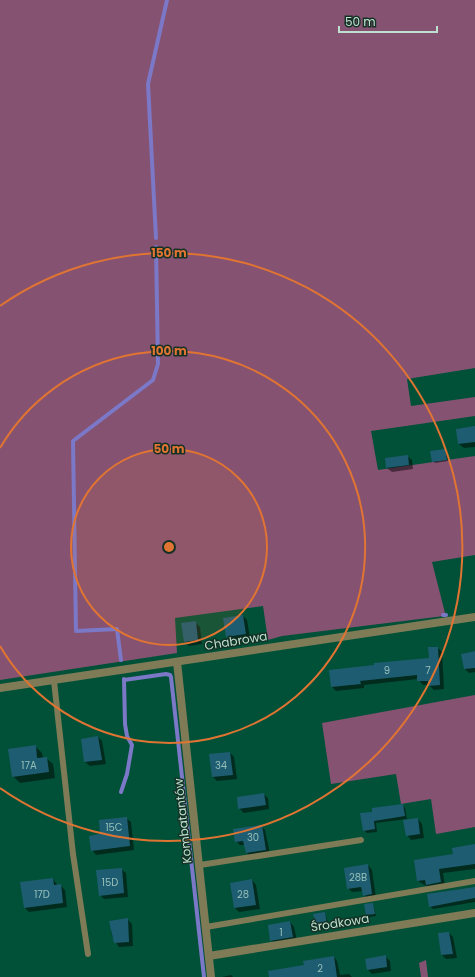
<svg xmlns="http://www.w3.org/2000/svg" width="475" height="977" font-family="Poppins,sans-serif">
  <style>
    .green { fill: #865271 }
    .shadow { fill: #0007 }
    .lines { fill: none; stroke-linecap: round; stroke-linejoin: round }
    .stream { stroke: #7b78c7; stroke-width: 4 }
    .building { fill: #1e5d71 }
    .lane { stroke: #7e7b56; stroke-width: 6 }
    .street { stroke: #7e7b56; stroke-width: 8 }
    .ring { fill: none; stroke: #e07433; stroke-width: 2 }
    .labels { text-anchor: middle; stroke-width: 3; stroke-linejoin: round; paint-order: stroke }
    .number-label { font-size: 10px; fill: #97bfb8 }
    .street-label { font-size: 12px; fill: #bfe0d0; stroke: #153125 }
    .centre { fill: #e07433; stroke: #153125; stroke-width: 2 }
    .ring-label { font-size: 12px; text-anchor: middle; font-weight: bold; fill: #e07433; stroke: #153125; stroke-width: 3; stroke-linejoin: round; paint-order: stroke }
  </style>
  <rect width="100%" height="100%" fill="#005138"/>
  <path class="green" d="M0,0H475V368L407,379L411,406L475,397V416L371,431L378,470L475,456V555L432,562L445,613L444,616L282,636L268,640L263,606L175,618L177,653L0,680Z
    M475,695V827L436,834L431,799L401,804L396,774L331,784L322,723Z
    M426,960L428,977H421L419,963Z"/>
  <path class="shadow" d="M475,427V447L464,448L459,444L457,429Z
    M445,450L448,461L435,463L433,461Z
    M407,456L412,460L413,469L392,472L387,468L386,459Z
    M243,616L247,620L250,638L231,640L227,636L224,618Z
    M195,622L200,627L202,644L189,646L184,641Z
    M438,648L442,652L444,689L434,690L429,685H423L418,679L364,685V688L336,691L332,687L430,659Z
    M475,651V672L469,673L465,669L462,654Z
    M98,737L102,741L106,764L90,766L85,762Z
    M35,746L42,753L43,758H46L53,764L55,778L20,783L13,776Z
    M230,753L234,757L237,779L217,781L213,777Z
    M263,794L268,798L269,809L244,813L239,808Z
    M402,805L405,808L407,819L376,823L377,832L367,833L364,830L373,813Z
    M126,818L131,822L134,850L96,855L92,850L101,835Z
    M418,819L422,824L424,838L411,840L407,835Z
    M261,826L265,830L270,854L251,857L247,853L245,845H240L236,841Z
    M475,845V869L443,873L445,886L431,889L418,881L454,855Z
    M368,865L372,870L376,898L368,900L364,895L363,891L352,892L348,888Z
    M121,869L126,873L128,897L104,899L100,895Z
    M53,879L58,886L60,885L65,890L67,907L29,912L25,908Z
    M252,880L256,885L260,909L239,912L235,908L231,883Z
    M475,888V902L433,909L430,906Z
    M373,904L376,916L369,917L367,915Z
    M325,913L329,926L318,928L316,926Z
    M127,919L132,924L133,946L119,947L112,936L110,921Z
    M290,922L294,927L297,941L276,944L271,940Z
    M449,933L453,937L457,958L446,959L442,955L439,934Z
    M385,956L390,961L391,971L372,974L368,970Z
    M334,957L337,961L340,975L349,974L352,977H278Z
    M231,975L233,977H222Z"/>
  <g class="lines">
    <path class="stream" d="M156,238L148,84L167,0
      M443,615H446
      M121,660L117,629L76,631L73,441L153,380L158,364L156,247
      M124,680L166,674L170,675L171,677L204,977
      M121,792L127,774L132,745L127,736L125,724L124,679"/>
  </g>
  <path class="building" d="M475,426V442L458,444L456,429Z
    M445,449L447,460L432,462L430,451Z
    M408,455L409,465L386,468L385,458Z
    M243,615L246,634L226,637L223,618Z
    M196,621L198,640L184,642L181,623Z
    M428,647H438L440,685L428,686V681H417V675L360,681L361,684L331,687L329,670L374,665V663L429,658Z
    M475,651V668L464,669L461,654Z
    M98,736L102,760L84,762L81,739Z
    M36,745L37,758L47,757L49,772L12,777L8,749Z
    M230,752L233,775L212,777L209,754Z
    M264,793L266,805L238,809L237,797Z
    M403,804L405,816L374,821L375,829L363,831L360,813L372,812V808Z
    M127,817L130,846L91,851L89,836L100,834L99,820Z
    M418,818L420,834L406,836L403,820Z
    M262,825L266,850L246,853L243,841L235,842L233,829Z
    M475,844V864L439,869L441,882L426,885L425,880L417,881L414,860L453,854L452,848Z
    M368,864L372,894L363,896L361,887L347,889L344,868Z
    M122,868L124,893L99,896L96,870Z
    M53,878L54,885L61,884L63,903L24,908L20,882Z
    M252,879L256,905L234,908L230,883Z
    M475,887V898L429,907L427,894Z
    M373,903L375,914L366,915L364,904Z
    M325,912L327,924L316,926L313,914Z
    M128,918L129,942L114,943L109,921Z
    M290,921L293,937L270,941L268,925Z
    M449,932L453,954L441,955L438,933Z
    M386,955L387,967L367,970L365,959Z
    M334,956L337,977H269L268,971L304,965L303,961Z"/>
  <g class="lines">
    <path class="lane" d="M54,681L73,854L88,954
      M200,865L361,840
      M206,927L475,881"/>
    <path class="street" d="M177,662L211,977
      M0,688L475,617
      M209,956L475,913"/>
  </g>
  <circle cx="169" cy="547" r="98" fill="#e07433" fill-opacity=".12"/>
  <g class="ring">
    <circle cx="169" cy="547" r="98"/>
    <path d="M0 448A196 196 0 1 1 0 646"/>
    <path d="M0 306A294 294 0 1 1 0 788"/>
  </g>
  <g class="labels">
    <g class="number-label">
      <text x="387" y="674">9</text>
      <text x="428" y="674">7</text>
      <text x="29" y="769">17A</text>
      <text x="221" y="769">34</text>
      <text x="114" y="831">15C</text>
      <text x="253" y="841">30</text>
      <text x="358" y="881">28B</text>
      <text x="110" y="886">15D</text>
      <text x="42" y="898">17D</text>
      <text x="243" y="898">28</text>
      <text x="281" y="936">1</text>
      <text x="320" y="972">2</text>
    </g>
    <g class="street-label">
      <text transform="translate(236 641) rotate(-9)" y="4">Chabrowa</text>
      <text transform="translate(183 821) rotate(-96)" y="4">Kombatantów</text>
      <text transform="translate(340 923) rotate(-9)" y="4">Środkowa</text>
    </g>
  </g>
  <circle cx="169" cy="547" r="6" class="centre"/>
  <g class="ring-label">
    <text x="169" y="257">150 m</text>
    <text x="169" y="355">100 m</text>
    <text x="169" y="453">50 m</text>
  </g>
  <path d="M339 26v6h98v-6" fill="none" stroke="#bfe0d0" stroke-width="2"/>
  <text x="345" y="26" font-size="12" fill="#bfe0d0" stroke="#153125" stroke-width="3" paint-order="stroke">50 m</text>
</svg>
